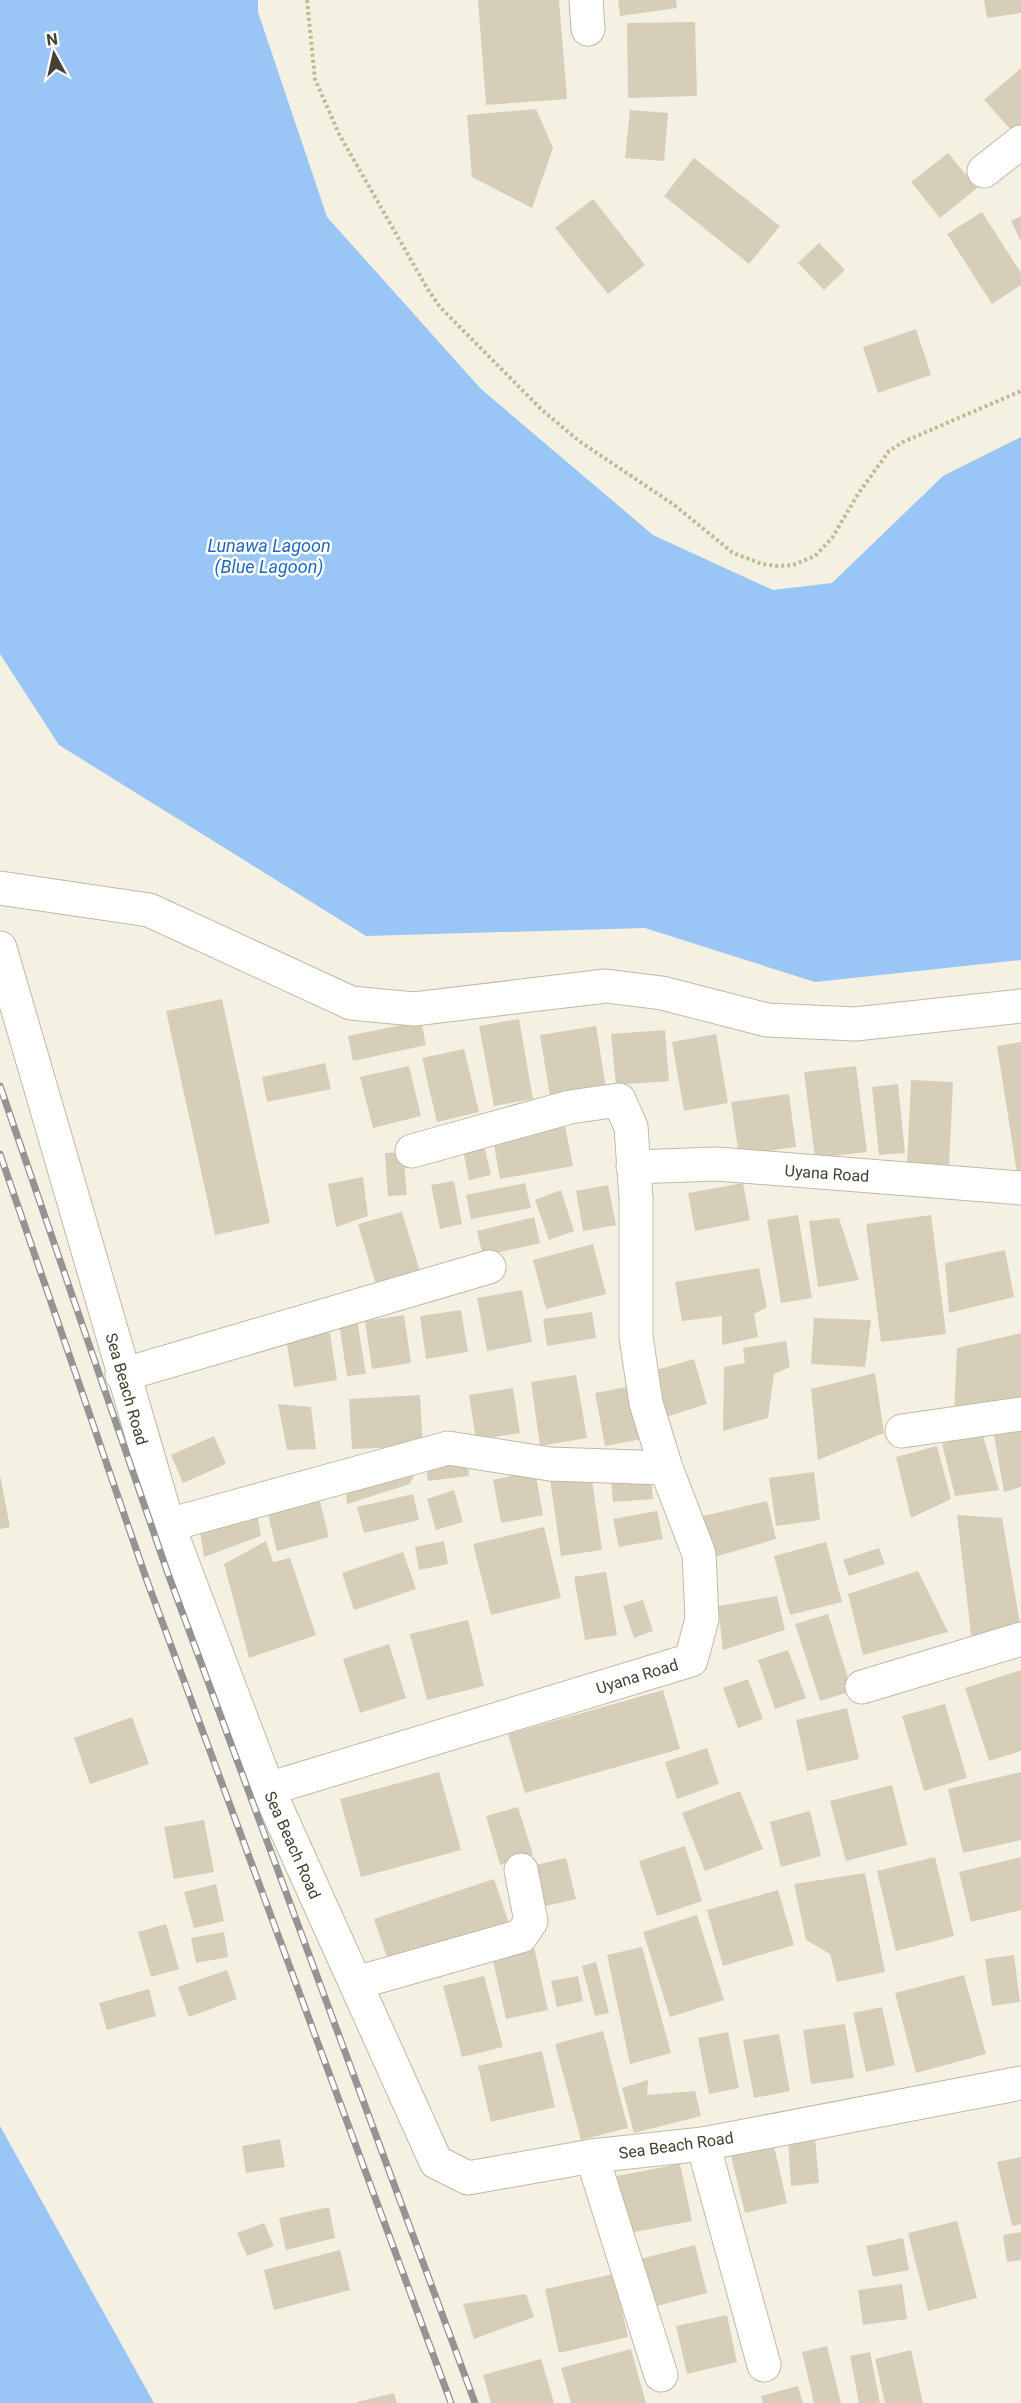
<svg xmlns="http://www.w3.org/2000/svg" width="1021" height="2403" font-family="Roboto,sans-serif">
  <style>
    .water { fill: #99c5f7 }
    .building { fill: #d6ceb8 }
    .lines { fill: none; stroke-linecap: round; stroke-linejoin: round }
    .minor-casing { stroke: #c0baa5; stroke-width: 35 }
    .tertiary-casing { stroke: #c0baa5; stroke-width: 35 }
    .path { stroke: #c3b995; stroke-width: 4; stroke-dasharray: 3 3; stroke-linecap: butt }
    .minor { stroke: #fff; stroke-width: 33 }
    .tertiary { stroke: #fff; stroke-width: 33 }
    .rail-casing { stroke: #949494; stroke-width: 7 }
    .rail { stroke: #fff; stroke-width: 4.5; stroke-dasharray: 14; stroke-linecap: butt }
    .labels { text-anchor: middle; stroke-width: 5; stroke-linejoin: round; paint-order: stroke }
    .street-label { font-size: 16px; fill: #464133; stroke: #fff }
    .water-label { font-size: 18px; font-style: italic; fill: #2268bc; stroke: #fff }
  </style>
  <rect width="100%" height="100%" fill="#f4f1e3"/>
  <path class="water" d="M0,0H258V12L327,217L481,389L653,535L773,590L832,583L943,476L1021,437V960L815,982L645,928L366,936L59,745L0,654Z
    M0,2126L154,2403H0Z"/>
  <path class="building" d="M478,0H559L567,99L486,105Z
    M618,0H676L677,8L620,16Z
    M984,0H1021V13L987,18Z
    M695,22L697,96L628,98L627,23Z
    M1021,68V127L1014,133L984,100Z
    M536,109L553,148L532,208L472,177L467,115Z
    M630,110L668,113L664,161L625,158Z
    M948,153L977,188L940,218L911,182Z
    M694,158L780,226L749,264L664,196Z
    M593,199L645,265L608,294L555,228Z
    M982,212L1021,273V285L992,304L947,234Z
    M1021,216V242L1011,221Z
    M819,243L845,270L824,290L798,263Z
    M916,329L931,375L878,393L863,347Z
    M222,999L270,1223L215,1235L166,1011Z
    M519,1019L533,1099L494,1106L479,1026Z
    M421,1021L426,1045L353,1061L348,1036Z
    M596,1026L606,1088L550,1097L540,1035Z
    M665,1030L669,1081L616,1085L611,1034Z
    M716,1034L728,1103L684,1111L672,1042Z
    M1021,1042V1173H1017L997,1046Z
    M464,1049L479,1112L437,1122L422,1058Z
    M325,1063L331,1089L267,1102L262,1077Z
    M409,1066L421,1116L373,1128L360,1077Z
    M856,1066L867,1152L815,1158L804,1072Z
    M911,1080L953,1082L949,1167L907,1165Z
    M898,1084L905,1153L879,1155L872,1087Z
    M789,1094L796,1147L739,1155L731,1102Z
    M565,1126L573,1166L500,1179L493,1139Z
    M484,1146L491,1175L469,1180L463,1150Z
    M403,1152L407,1195L388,1196L385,1153Z
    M363,1177L368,1216L336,1227L328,1184Z
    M454,1181L462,1224L440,1229L431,1185Z
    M525,1183L531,1208L471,1219L466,1195Z
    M743,1183L750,1220L695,1231L688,1193Z
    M608,1185L616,1225L583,1231L576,1191Z
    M561,1190L574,1231L549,1240L535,1200Z
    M402,1212L421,1275L377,1288L358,1224Z
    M798,1215L812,1298L781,1303L767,1220Z
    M931,1215L946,1334L881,1342L866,1224Z
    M534,1217L540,1243L483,1256L477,1231Z
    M839,1218L859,1280L818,1287L809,1221Z
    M593,1244L606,1294L546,1309L533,1260Z
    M1005,1250L1014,1297L949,1313L945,1263Z
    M759,1268L767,1307L754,1314L758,1337L722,1345V1316L682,1321L675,1282Z
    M522,1290L532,1342L487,1351L477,1298Z
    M461,1310L468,1352L426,1359L420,1316Z
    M592,1312L596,1338L547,1346L543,1319Z
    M404,1315L411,1363L372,1369L365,1321Z
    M814,1318L871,1320L865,1367L811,1364Z
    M357,1320L366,1374L347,1376L339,1323Z
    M330,1333L337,1380L294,1387L286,1339Z
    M1021,1333V1402L954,1415L957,1348Z
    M786,1341L790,1367L774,1374L768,1418L723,1431L724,1367L745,1363L743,1348Z
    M694,1359L707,1404L659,1419L646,1373Z
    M875,1373L884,1433L818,1460L811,1389Z
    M576,1375L587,1438L540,1446L531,1382Z
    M632,1386L642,1439L605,1446L595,1393Z
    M513,1388L520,1433L476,1440L469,1395Z
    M420,1395L423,1446L352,1449L349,1399Z
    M278,1404L311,1407L316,1449L287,1450Z
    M1021,1428V1487L1004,1492L994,1435Z
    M981,1429L999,1490L955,1496L942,1444Z
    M214,1436L226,1464L183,1483L171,1455Z
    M937,1446L951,1499L911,1518L896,1457Z
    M467,1455L469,1476L428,1481L425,1461Z
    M418,1467L410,1484L347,1504L344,1478Z
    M535,1471L543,1515L501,1523L493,1480Z
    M814,1472L820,1520L776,1526L769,1478Z
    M591,1474L602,1550L561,1556L550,1479Z
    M651,1474L653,1499L613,1502L611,1479Z
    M0,1475L10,1527L0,1529Z
    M317,1490L329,1537L277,1551L265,1503Z
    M454,1490L463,1522L436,1530L427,1499Z
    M413,1494L419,1520L364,1533L357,1507Z
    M767,1501L776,1539L708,1559L695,1518Z
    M657,1511L663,1539L619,1547L613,1519Z
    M257,1513L261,1536L204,1557L199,1525Z
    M957,1515L1002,1518L1021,1629L972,1642Z
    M544,1527L561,1598L491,1615L473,1544Z
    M266,1541L273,1562L290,1558L316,1635L249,1658L224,1564Z
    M444,1541L448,1564L419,1570L415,1547Z
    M826,1542L842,1602L790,1615L774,1556Z
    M879,1548L885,1564L849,1576L843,1560Z
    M403,1552L416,1589L354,1610L342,1573Z
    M918,1571L948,1632L863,1655L848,1594Z
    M606,1572L617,1635L585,1640L574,1577Z
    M777,1596L785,1630L723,1650L718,1606Z
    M643,1600L653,1631L634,1638L623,1606Z
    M828,1614L852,1691L820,1701L795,1624Z
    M468,1620L484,1686L427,1700L410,1634Z
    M389,1644L406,1698L360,1713L343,1659Z
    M788,1650L806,1698L775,1709L758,1660Z
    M1021,1670V1751L989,1761L965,1688Z
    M748,1679L763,1719L738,1728L723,1688Z
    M663,1690L680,1749L525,1793L508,1734Z
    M945,1704L967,1778L924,1791L902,1716Z
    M847,1708L859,1759L807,1771L796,1720Z
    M132,1717L149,1764L90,1784L74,1738Z
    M707,1748L719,1784L677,1799L665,1762Z
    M439,1772L461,1850L361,1877L340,1799Z
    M1021,1772V1840L963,1853L948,1789Z
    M892,1785L907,1845L846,1861L830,1801Z
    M740,1791L763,1849L705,1871L682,1813Z
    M518,1807L533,1855L500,1865L486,1816Z
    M810,1811L821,1856L781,1867L770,1822Z
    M204,1820L214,1872L174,1879L164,1827Z
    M685,1846L702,1901L657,1916L639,1861Z
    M935,1857L954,1936L896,1951L877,1871Z
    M1021,1857V1910L971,1922L959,1872Z
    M566,1858L576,1899L537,1908L527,1867Z
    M865,1873L885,1972L837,1982L830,1954L806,1940L794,1884Z
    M494,1879L509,1923L389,1963L374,1919Z
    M216,1884L224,1921L194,1928L184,1892Z
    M778,1890L794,1945L723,1966L707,1910Z
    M697,1915L724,2000L670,2017L643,1932Z
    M166,1924L179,1969L151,1977L138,1932Z
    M224,1932L228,1957L196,1963L191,1938Z
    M534,1947L548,2010L506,2019L492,1956Z
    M642,1947L671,2053L630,2064L607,1955Z
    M1014,1955L1020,2002L992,2006L985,1959Z
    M596,1962L609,2013L595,2016L582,1966Z
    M227,1970L237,1999L189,2017L178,1987Z
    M964,1975L986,2054L916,2073L895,1993Z
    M484,1976L503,2047L462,2057L443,1986Z
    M578,1976L583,2001L557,2007L551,1981Z
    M149,1989L156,2016L107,2030L99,2003Z
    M882,2007L895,2065L866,2072L853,2013Z
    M845,2024L854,2078L811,2084L803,2030Z
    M603,2031L628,2128L581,2140L555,2044Z
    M728,2032L739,2088L709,2094L698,2038Z
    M779,2034L790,2091L754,2098L743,2040Z
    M542,2051L555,2107L491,2122L478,2066Z
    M648,2080L647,2095L695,2091L701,2116L634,2133L622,2088Z
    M815,2138L819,2183L791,2186L788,2140Z
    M280,2139L285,2167L246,2173L242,2146Z
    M773,2142L787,2203L745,2213L730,2152Z
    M1021,2157V2224L1012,2226L997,2162Z
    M680,2164L692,2221L624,2234L612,2177Z
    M329,2207L335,2238L286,2250L279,2218Z
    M957,2221L977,2298L928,2311L908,2233Z
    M264,2223L274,2246L247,2256L237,2233Z
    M1021,2232V2260L1007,2262L1003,2235Z
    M903,2238L909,2270L873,2277L866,2246Z
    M695,2245L707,2293L653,2307L640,2259Z
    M340,2250L350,2290L274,2310L264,2270Z
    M614,2274L628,2337L559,2353L545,2289Z
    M902,2284L907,2319L863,2325L858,2290Z
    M526,2294L534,2317L474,2339L463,2304Z
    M727,2315L737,2362L687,2374L676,2326Z
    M827,2346L841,2403H814L802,2352Z
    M631,2349L646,2403H571L561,2368Z
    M911,2350L923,2403H885L875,2359Z
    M870,2352L880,2403H859L850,2356Z
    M541,2359L554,2403H491L483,2375Z
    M798,2386L803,2403H763L761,2396Z
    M394,2393L397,2403H357V2402Z"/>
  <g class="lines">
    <g class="minor-casing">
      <path id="minor" d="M586,0L588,29
        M984,171L1021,142
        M0,888L149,910L351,1003L414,1009L606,986L662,993L767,1020L855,1024L1021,1006
        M633,1167L717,1164L1021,1188
        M122,1375L489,1267
        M902,1431L1021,1414
        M168,1525L448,1448L550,1464L666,1468
        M862,1687L1021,1639
        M268,1789L691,1660L702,1619L699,1554L666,1468L646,1403L636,1337V1198L631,1127L619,1100L570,1107L412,1151
        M356,1983L521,1936L531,1921L521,1870
        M703,2144L764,2365
        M592,2156L661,2375"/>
    </g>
    <g class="tertiary-casing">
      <path id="tertiary" d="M0,948L168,1525L268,1789L436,2162L468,2178L592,2156L703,2144L1021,2083"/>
    </g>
    <path class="path" d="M307,0L315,79L339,134L427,288L440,307L541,409L579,441L673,504L733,553L762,564L778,566L793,565L815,556L832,538L858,494L889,451L903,442L1021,391"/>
    <use href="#minor" class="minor"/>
    <use href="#tertiary" class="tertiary"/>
    <g class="rail-casing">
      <path id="rail" d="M0,1086L167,1571L475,2403
        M0,1154L146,1578L451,2403"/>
    </g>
    <use href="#rail" class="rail"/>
  </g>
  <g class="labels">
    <g class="street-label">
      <text transform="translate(827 1173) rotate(4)" y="6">Uyana Road</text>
      <text transform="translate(127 1389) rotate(74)" y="6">Sea Beach Road</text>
      <text transform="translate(637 1676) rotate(-17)" y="6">Uyana Road</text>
      <text transform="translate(293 1845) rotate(66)" y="6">Sea Beach Road</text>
      <text transform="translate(676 2145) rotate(-8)" y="6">Sea Beach Road</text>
    </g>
    <g class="water-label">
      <text x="269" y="552">Lunawa Lagoon<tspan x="269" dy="21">(Blue Lagoon)</tspan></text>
    </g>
  </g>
  <g transform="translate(54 54) rotate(352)" stroke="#ffffff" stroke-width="4.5" paint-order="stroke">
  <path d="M0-4.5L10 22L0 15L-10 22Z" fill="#464133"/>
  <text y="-9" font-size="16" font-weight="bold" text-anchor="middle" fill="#464133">N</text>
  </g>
</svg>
